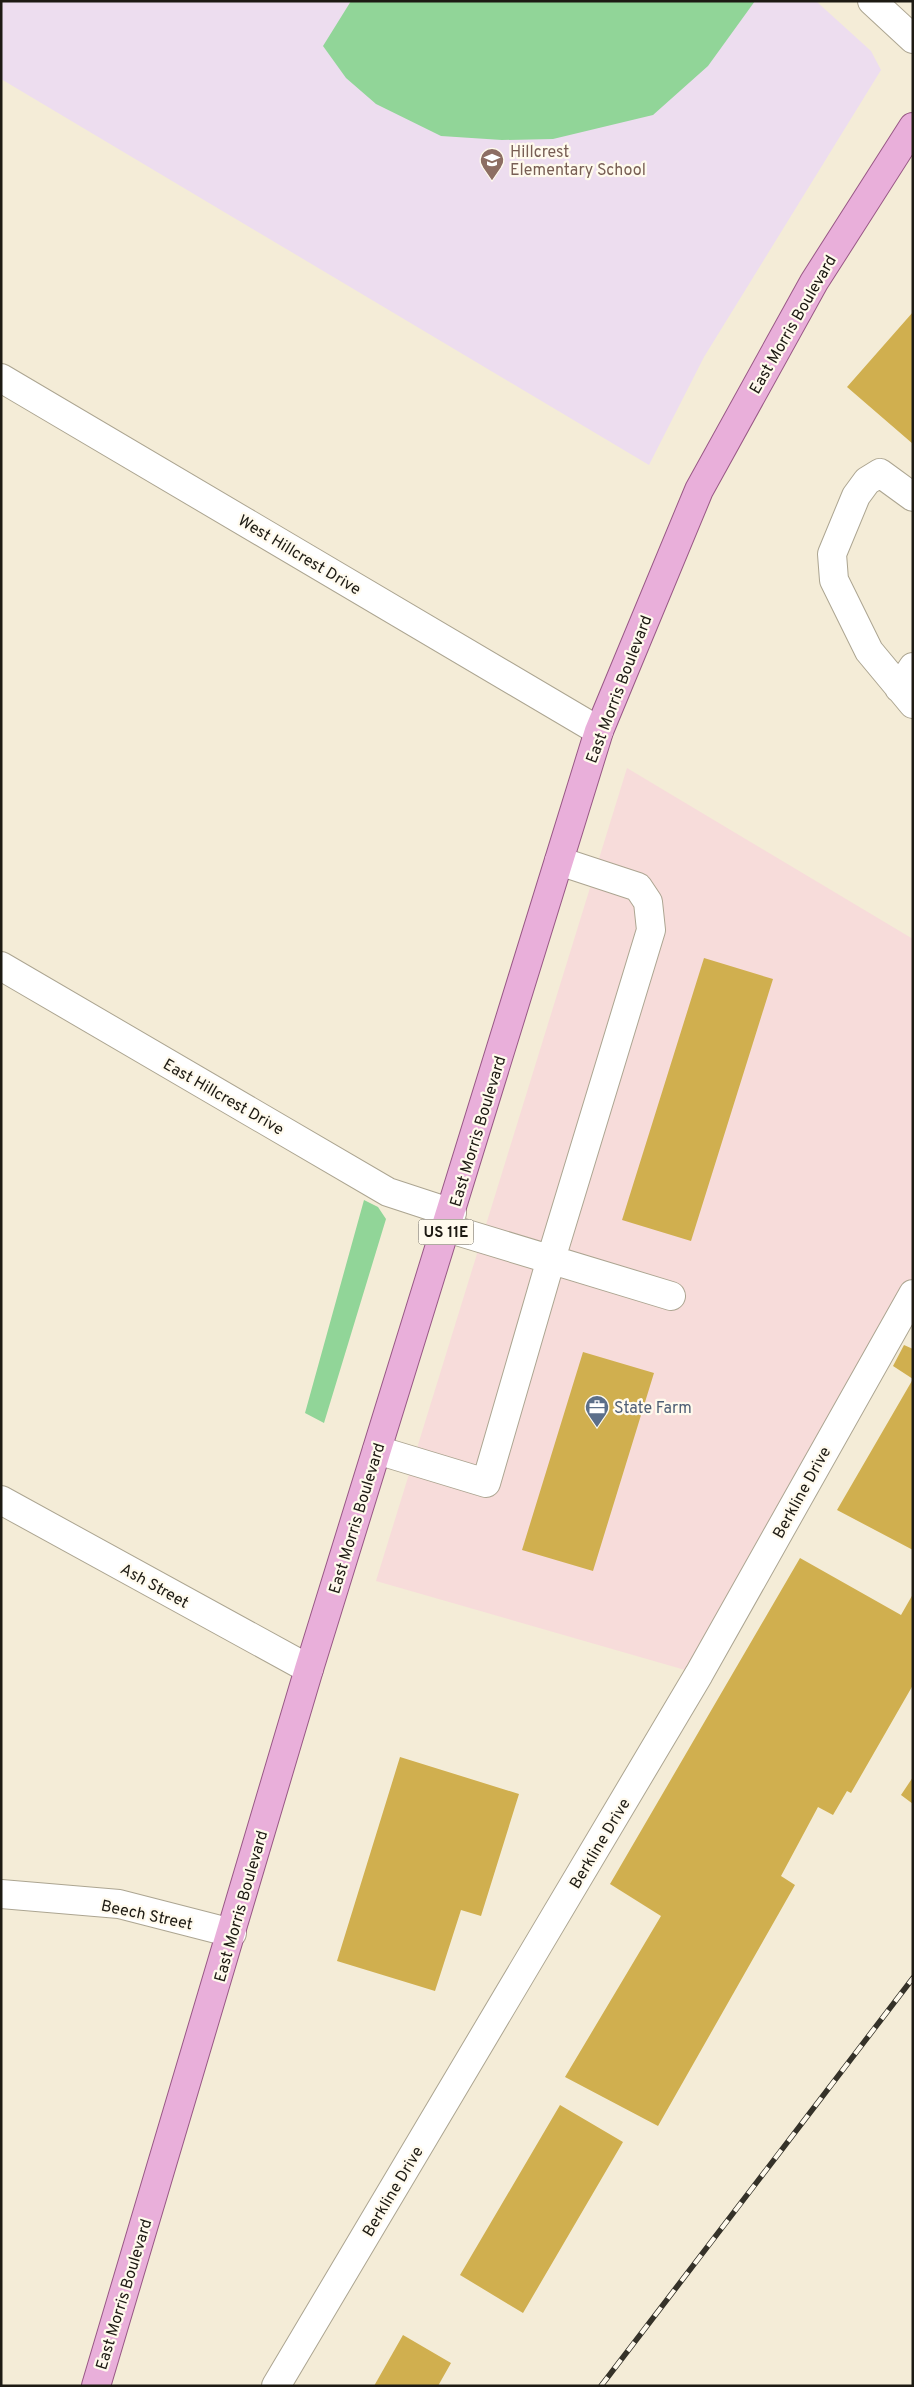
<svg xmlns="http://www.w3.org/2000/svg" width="914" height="2387" font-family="Overpass,sans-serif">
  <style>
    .commercial { fill: #f7dcda }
    .education { fill: #edddef }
    .green { fill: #91d598 }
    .building { fill: #d0af4f }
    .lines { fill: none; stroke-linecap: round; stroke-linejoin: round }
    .minor-casing { stroke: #aca591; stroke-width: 30 }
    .major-casing { stroke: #985885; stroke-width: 30 }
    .minor { stroke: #fff; stroke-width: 28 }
    .major { stroke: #e9afda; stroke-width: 28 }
    .rail-casing { stroke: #353229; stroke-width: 5.5 }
    .rail { stroke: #fffaed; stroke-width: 4; stroke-dasharray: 11; stroke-linecap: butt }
    .labels { text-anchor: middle; stroke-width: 4.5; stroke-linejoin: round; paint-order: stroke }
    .shield { fill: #fffaed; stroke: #615d54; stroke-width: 1 }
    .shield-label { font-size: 15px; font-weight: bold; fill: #1d1a13 }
    .education-label { font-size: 16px; fill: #785e54; stroke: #fffaed; text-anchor: start }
    .street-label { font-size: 16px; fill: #1d1a13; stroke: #fffaed }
    .service-label { font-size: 16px; fill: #4e5e75; stroke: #fffaed; text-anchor: start }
  </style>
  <rect width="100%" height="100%" fill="#f4ecd7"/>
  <path class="commercial" d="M627,768L913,939V1294L699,1674L376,1581Z"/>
  <path class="education" d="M1,1H816L871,51L881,70L704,357L649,465L1,79Z"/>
  <path class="green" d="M351,1H755L708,66L653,115L553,139L502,140L441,136L376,104L346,78L323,46Z
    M364,1200L378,1207L386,1219L324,1423L305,1413Z"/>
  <path class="building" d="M913,312V444L847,387Z
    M704,958L773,979L691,1241L622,1220Z
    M904,1345L913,1349V1379L893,1366Z
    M583,1352L654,1373L593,1571L522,1550Z
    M913,1379V1550L837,1510Z
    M800,1558L901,1615L913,1594V1685L851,1793L847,1791L833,1815L818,1807L781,1876L795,1885L658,2126L565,2077L661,1916L610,1884Z
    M400,1757L519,1794L481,1916L461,1910L435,1991L337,1961Z
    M913,1777V1804L901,1795Z
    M560,2105L623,2142L523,2313L460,2275Z
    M403,2335L451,2363L438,2386H374Z"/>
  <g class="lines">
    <g class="minor-casing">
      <path id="minor" d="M872,1L913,39
        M1,378L599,731
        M913,497L880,473L867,481L856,496L832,554L834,580L869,651L913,704
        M899,688L913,667
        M1,966L388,1192L452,1213
        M447,1228L671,1296
        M377,1450L486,1483L551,1259L651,930L648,902L638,887L559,861
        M1,1500L309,1669
        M1,1894L119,1904L232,1933
        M276,2386L699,1674L913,1294"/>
    </g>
    <g class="major-casing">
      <path id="major" d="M96,2386L309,1669L599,731L699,490L814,282L913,127"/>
    </g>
    <use href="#minor" class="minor"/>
    <use href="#major" class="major"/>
    <g class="rail-casing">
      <path id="rail" d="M601,2386L913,1978"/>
    </g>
    <use href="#rail" class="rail"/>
  </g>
  <defs>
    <g id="school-pin" transform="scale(1.25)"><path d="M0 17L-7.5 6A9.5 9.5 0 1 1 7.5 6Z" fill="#8d6e63" stroke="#fffaed"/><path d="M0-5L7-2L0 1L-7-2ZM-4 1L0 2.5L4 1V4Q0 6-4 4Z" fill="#fff"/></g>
    <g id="office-pin" transform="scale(1.25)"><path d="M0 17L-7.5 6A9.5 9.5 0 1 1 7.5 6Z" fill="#5c6f8a" stroke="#fffaed"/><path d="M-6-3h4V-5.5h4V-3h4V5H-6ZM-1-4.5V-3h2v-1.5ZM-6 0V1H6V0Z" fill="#fff"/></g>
  </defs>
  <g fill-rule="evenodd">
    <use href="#school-pin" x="492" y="160"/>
    <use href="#office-pin" x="597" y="1407"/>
  </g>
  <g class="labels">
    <rect class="shield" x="418.5" y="1219.5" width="55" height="25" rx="4"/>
    <g class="shield-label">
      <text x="446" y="1237">US 11E</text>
    </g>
    <g class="education-label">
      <text x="510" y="157">Hillcrest<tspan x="510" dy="18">Elementary School</tspan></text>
    </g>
    <g class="street-label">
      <text transform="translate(792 324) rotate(-60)" y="6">East Morris Boulevard</text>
      <text transform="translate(300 554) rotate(31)" y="6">West Hillcrest Drive</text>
      <text transform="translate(618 689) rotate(-69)" y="6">East Morris Boulevard</text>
      <text transform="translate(224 1096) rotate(30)" y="6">East Hillcrest Drive</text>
      <text transform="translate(477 1131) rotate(-73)" y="6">East Morris Boulevard</text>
      <text transform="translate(801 1492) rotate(-61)" y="6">Berkline Drive</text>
      <text transform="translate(356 1518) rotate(-73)" y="6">East Morris Boulevard</text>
      <text transform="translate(155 1585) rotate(29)" y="6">Ash Street</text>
      <text transform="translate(599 1843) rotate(-59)" y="6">Berkline Drive</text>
      <text transform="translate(240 1906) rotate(-74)" y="6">East Morris Boulevard</text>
      <text transform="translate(147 1914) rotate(12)" y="6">Beech Street</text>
      <text transform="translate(392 2191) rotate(-59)" y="6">Berkline Drive</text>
      <text transform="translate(123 2294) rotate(-73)" y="6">East Morris Boulevard</text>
    </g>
    <g class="service-label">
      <text x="614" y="1413">State Farm</text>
    </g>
  </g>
  <rect width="914" height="2387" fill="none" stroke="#1d1a13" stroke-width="5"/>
</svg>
